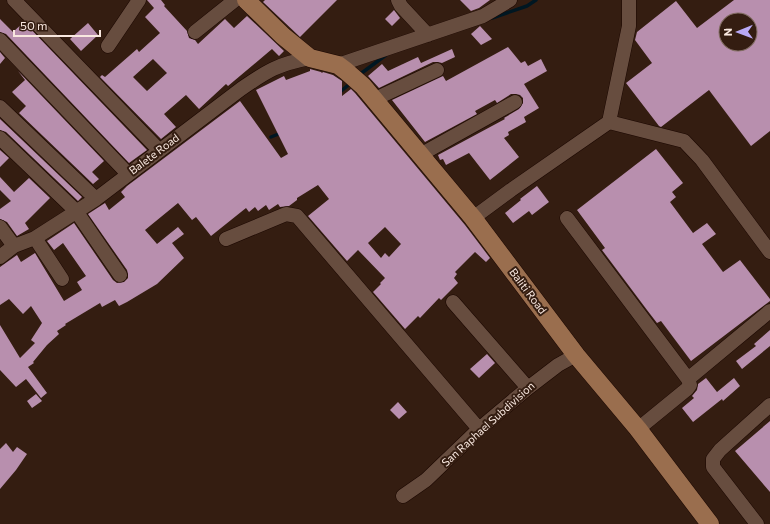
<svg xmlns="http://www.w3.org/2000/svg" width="770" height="524" font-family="Commissioner,sans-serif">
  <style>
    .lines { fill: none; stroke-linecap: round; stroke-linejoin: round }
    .stream { stroke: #001722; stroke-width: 3.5 }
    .building { fill: #b88fae; fill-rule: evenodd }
    .minor-casing { stroke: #1b0700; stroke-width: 15 }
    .major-casing { stroke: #1b0700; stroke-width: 19 }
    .minor { stroke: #674d3f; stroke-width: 14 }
    .major { stroke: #9a6e4e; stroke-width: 18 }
    .labels { text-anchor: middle; stroke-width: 4; stroke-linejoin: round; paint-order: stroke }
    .street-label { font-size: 11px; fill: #f9e8e0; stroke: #341d11 }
  </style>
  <rect width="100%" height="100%" fill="#341d11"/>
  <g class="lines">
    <path class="stream" d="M492,18L527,6L536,0
      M359,75L386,55
      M340,92L352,82
      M271,137L281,133"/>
  </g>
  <path class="building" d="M147,0H161L165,5L164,6L187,31L189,38L195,40L198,44L225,19L234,28L247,16L284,51L279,56L272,49L228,86L226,84L199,109L186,95L164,114L176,127L161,139L100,77L102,75L105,77L137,49L139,52L160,33L145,17L154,8ZM153,59L167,73L147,91L133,77Z
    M265,0H337L300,37L263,2Z
    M460,0H490L479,8L471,11Z
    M734,0H770V131L751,146L709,90L661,127L659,126L626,83L652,63L635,40L637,32L676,1L697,28ZM726,20H750V44H726Z
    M394,10L400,18L392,26L385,19Z
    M0,19L13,32L24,22L147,150L129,163L6,34L0,32Z
    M88,23L98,35L81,51L70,39Z
    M480,26L492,39L481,45L471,34Z
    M508,47L521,63L525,61L528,66L541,59L547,71L524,84L539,108L524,117L526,122L508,132L509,135L504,138L519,157L490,180L469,153L446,165L443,159L440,160L438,155L505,119L504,118L519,109L523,103V98L520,95L516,94H511L497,103L495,100L475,111L477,114L425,142L392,100L443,76L446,81Z
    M452,49L455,57L442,63L438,62H433L379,88L368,76L382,64L388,71L418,57L421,63Z
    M0,52L5,58L0,64Z
    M310,69L321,72L322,73L323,72L333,75L342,81V96L351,89L355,93L465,225L490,258L486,262L475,252L455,272L457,274L454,278L458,283L441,300L439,298L420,318L418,316L405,329L373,292L381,284L380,283L385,278L358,250L347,261L308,216L329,199L318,185L297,198V200L289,206L280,207L278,204L269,210L266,205L258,211L255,207L249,212L246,208L211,236L196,217L192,220L178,203L145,230L157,244L178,227L184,234L172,243L184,258L157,284L127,302L119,306L115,300L102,307L100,303L65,324L66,325L57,331L59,334L47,345L33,362L34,363L28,367L47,393L41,398L26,379L16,387L0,370V325L20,358L35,343L31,340L42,323L31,306L23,314L9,299L0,305V267L17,255L21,262L35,253L64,301L82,290L77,282L86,276L63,243L54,250L47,241L74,223L113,280L117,283L124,282L128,278V274L127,270L88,214L105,203L109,210L125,197L121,192L127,186L240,101L281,158L288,154L256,90L284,76L286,80L310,71ZM385,227L401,244L389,257L385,253L381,258L368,243Z
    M18,71L104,161L92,172L99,179L93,184L19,113L26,106L12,92L25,80Z
    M0,119L82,197L78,201L6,132L0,130Z
    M656,149L683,183L672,192L676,197L670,202L693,233L707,223L716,234L702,244L723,272L740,260L770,299V301L691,361L661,321L657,323L647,310L602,250L605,248L577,210Z
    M0,150L9,158L0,167Z
    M0,177L14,192L29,178L50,198L25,223L29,229L17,236L7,222L0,219V209L11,201L0,190Z
    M537,186L549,202L532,215L529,211L513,223L505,213L521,200L520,199Z
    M770,330V346L742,369L736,361L756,346L754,344Z
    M487,354L495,363L479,378L470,369Z
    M706,378L717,392L734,378L740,386L723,401L722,399L693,422L682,408L694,398L692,396L697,390L698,384Z
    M36,394L42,401L32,408L27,401Z
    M398,402L407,412L399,419L390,410Z
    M770,421V492L735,451Z
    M6,443L13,452L17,447L27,454L16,470L0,489V449Z"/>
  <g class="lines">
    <g class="minor-casing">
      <path id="minor" d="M14,0L159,150
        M398,0L401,6L428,35
        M629,0V26L609,122L684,141L702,160L770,252
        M195,32L235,0
        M0,40L128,174
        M108,46L139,0
        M338,65L483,16L510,0
        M375,99L437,70
        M0,107L96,199
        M0,138L76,211L120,275
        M420,155L515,102
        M473,218L511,190L609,122
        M567,218L688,379L690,385L687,389L638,429
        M0,227L14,246
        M35,238L62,279
        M226,239L286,214L297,216L479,429
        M0,257L14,246L35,238L96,199L241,89C267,71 278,64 310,58
        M453,302L528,388
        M688,379L770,311
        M403,496L426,480L479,429L528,388L558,365L576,355
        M757,524L713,467V459L720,450L770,405"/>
    </g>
    <g class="major-casing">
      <path id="major" d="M246,0L283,36L310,58L338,65L346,71L363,86L473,218L576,355L638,429L710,524"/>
    </g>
    <use href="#minor" class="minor"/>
    <use href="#major" class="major"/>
  </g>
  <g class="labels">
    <g class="street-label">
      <text transform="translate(154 154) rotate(-37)" y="4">Balete Road</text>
      <text transform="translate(528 291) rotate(53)" y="4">Baliti Road</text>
      <text transform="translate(488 424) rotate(-42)" y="4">San Raphael Subdivision</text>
    </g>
  </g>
  <g transform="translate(738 32) rotate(269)"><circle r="19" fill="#341d11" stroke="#836e64"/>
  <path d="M0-3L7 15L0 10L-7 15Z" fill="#baaaf6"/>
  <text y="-6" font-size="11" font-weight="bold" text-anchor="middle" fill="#f9e8e0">N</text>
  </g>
  <path d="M14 30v6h86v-6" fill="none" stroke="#f9e8e0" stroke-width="2"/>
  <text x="20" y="30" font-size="12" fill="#f9e8e0" stroke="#341d11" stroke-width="3" paint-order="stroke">50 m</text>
</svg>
